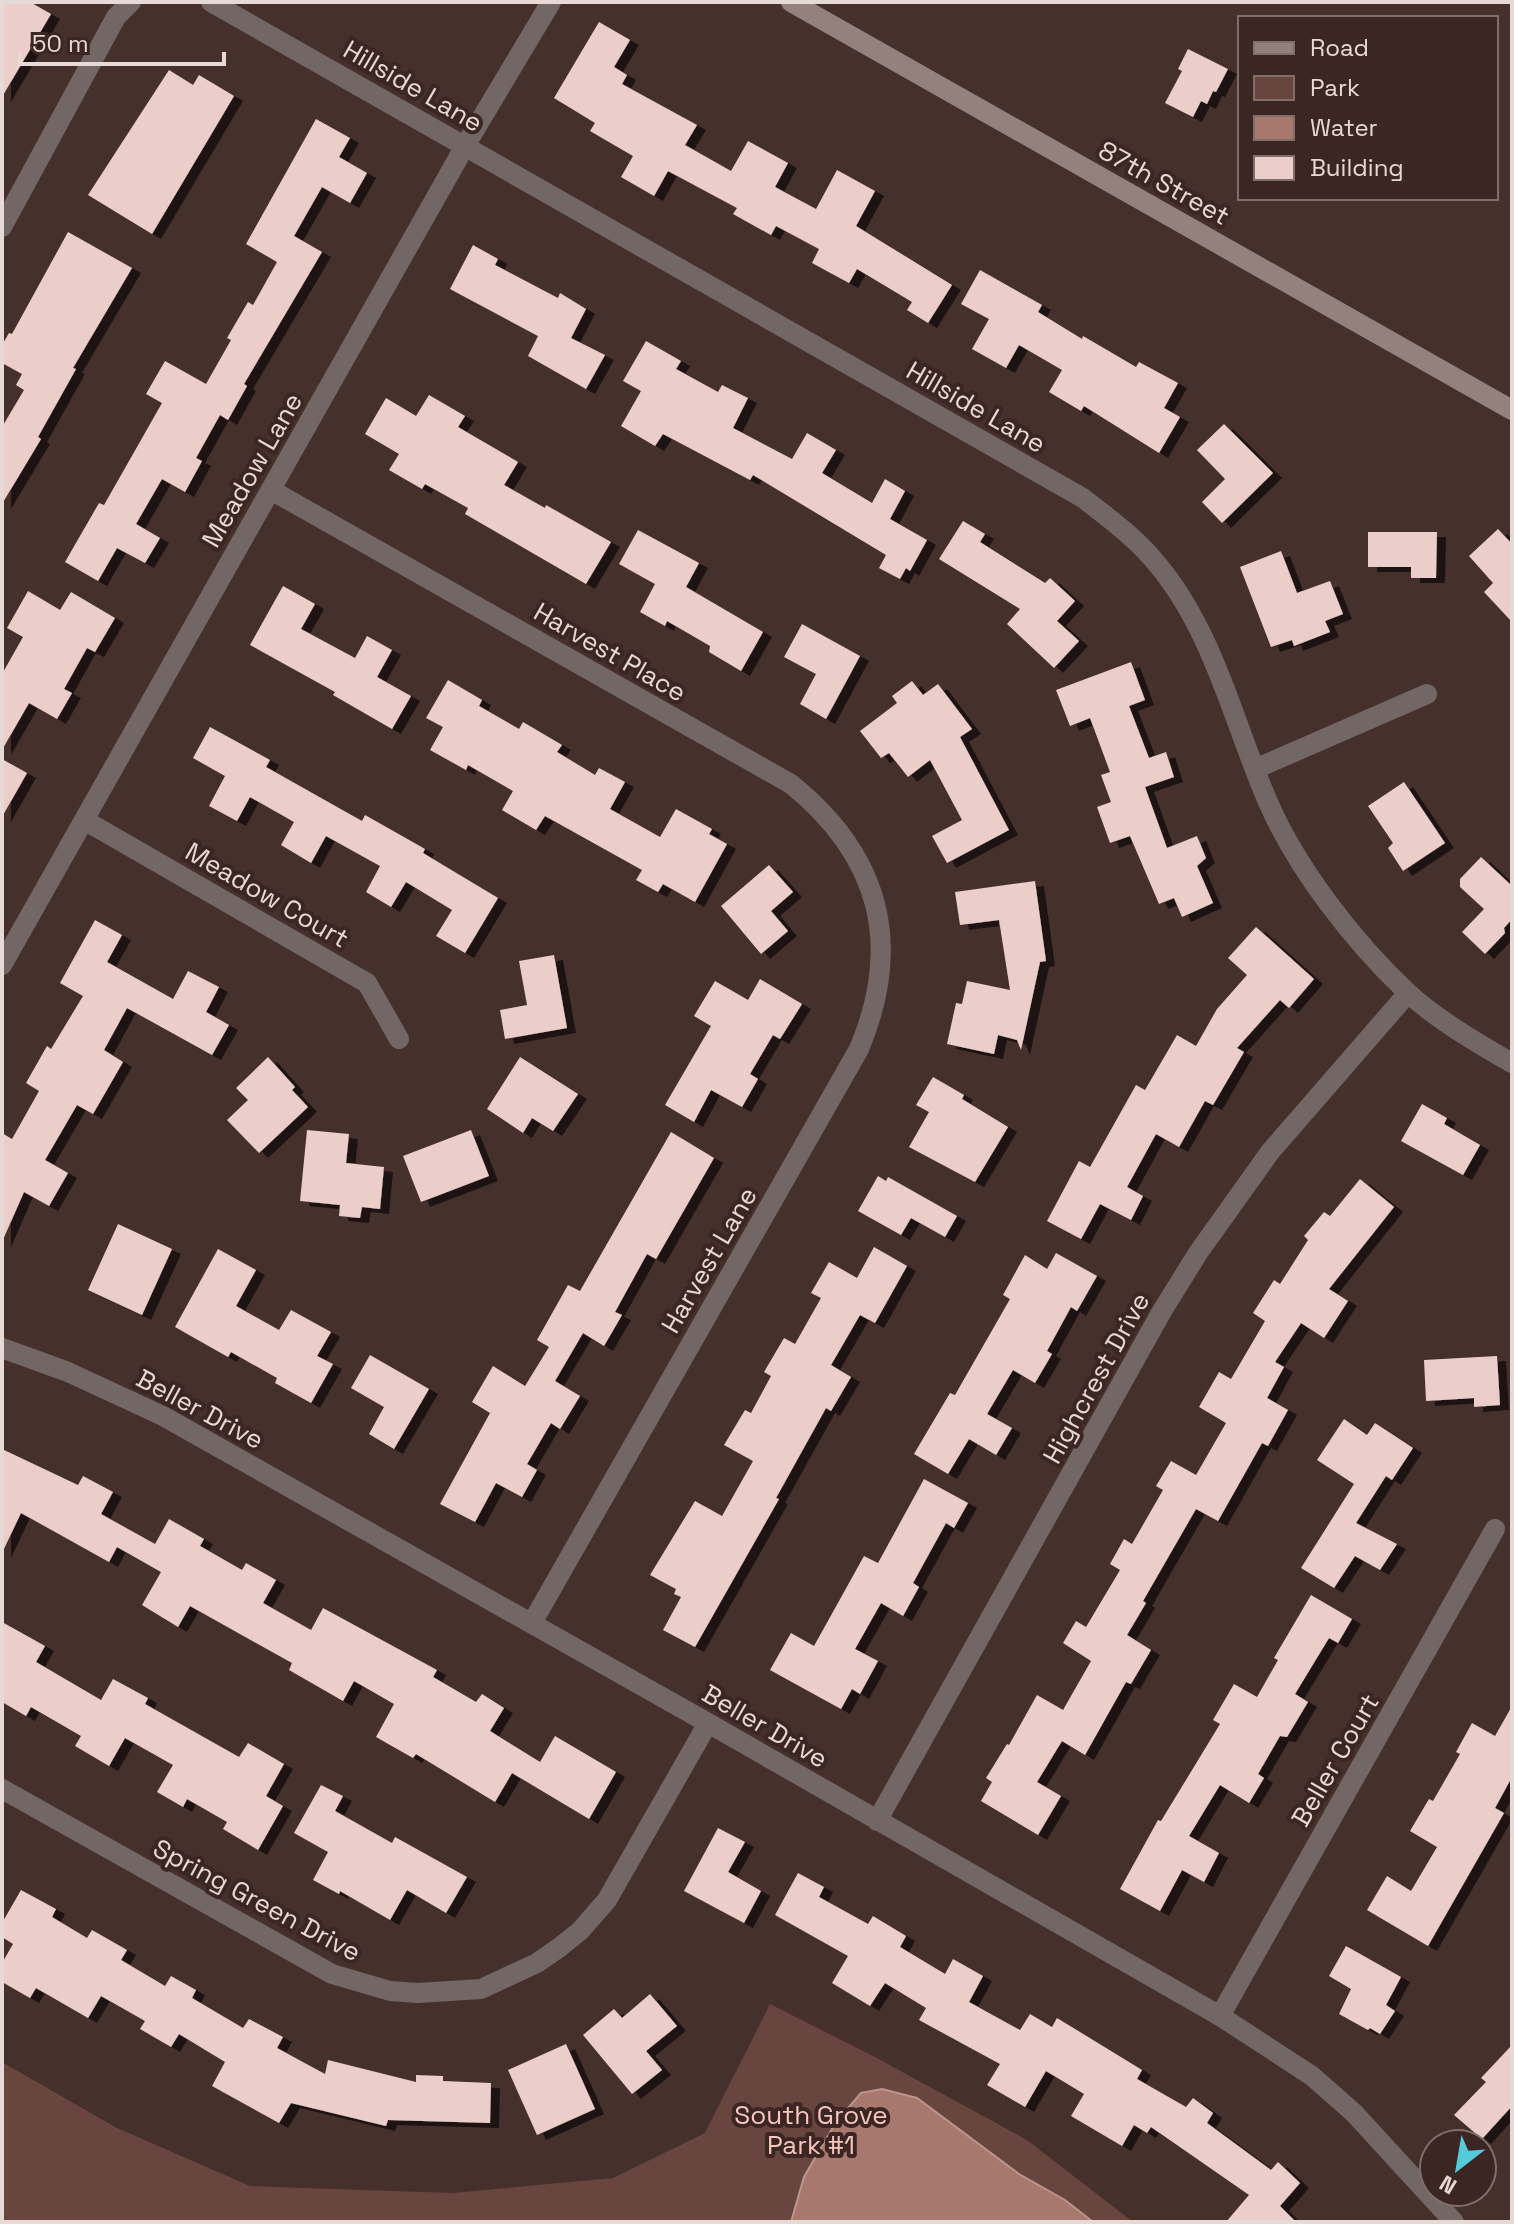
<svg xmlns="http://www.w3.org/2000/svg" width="1514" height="2224" font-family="'Space Grotesk',sans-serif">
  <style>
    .green { fill: #69453f }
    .water { fill: #a8786f; stroke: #bb958e; stroke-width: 2 }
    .building { fill: #ebcec9; filter: url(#shadow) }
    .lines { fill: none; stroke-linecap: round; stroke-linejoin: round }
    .minor { stroke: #726765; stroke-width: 20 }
    .secondary { stroke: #93817e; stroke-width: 20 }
    .labels { text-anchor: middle; stroke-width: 8; stroke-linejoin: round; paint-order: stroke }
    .street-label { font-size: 26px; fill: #e7d9d6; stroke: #3c2623 }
    .park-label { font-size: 26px; fill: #f6c7be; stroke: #3c2623 }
  </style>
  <defs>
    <filter id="shadow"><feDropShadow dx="9" dy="5" stdDeviation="0" flood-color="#0009"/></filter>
  </defs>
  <rect width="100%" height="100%" fill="#46302c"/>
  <path class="green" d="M770,2004L873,2056L1027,2140L1133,2222H2V2062L115,2127L250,2186L453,2193L613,2178L705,2133Z"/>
  <path class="water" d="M882,2089L917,2098L1019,2174L1065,2200L1093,2222H791L804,2177L836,2122L861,2093Z"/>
  <path class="building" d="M2,2H30L51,14L2,97Z
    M599,22L630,40L614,67L627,75L622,84L697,125L685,145L731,171L748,141L788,163L775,187L816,209L837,170L875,191L856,226L952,285L928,323L907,310L912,302L857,269L849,283L812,263L819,249L776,226L771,235L733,214L737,208L668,171L654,196L621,177L633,156L590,131L595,123L554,98Z
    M1188,49L1228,69L1216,92L1213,91L1207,104L1201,101L1193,117L1165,103L1182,71L1178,69Z
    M169,70L193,85L199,75L234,96L152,234L88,195Z
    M316,119L350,138L339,157L367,173L350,203L322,187L294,236L322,252L244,384L247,386L228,420L220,415L196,458L202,461L185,492L162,479L136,524L160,538L145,563L117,548L98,581L65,562L99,503L104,505L162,403L146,394L165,361L206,384L231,340L227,338L248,302L253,305L277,262L246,244Z
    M68,232L132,268L73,368L76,369L38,437L41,439L2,504V427L24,390L16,385L22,374L2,363V345L9,333L12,334Z
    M473,245L498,259L495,265L558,298L560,293L586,309L571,338L605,355L586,389L528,356L538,336L450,289Z
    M980,270L1042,305L1038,312L1082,339L1083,336L1136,367L1139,362L1178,383L1164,408L1180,417L1159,453L1084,406L1081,411L1049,392L1062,370L1019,345L1006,368L972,349L989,319L961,304Z
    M646,341L681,361L676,369L718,392L722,385L748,398L733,428L792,459L807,433L836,450L822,473L872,503L885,479L905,491L890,519L927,540L910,571L906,568L900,579L879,568L886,555L753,475L750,480L663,434L655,446L621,426L641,391L623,381Z
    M429,395L465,416L458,427L518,462L504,485L545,508L546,505L611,542L586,584L465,514L468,508L425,484L422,489L389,470L399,454L365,434L386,398L416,416Z
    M1224,424L1273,473L1222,523L1202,502L1225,479L1197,450Z
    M963,521L985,534L980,542L1045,583L1050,578L1075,601L1057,621L1079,641L1054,668L1007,624L1020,609L939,559Z
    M1498,529L1512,544V622L1484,592L1493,583L1469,556Z
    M638,530L699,563L686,587L763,632L741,671L709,652L710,646L667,621L665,626L640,612L655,584L619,564Z
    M1368,532H1437L1436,578H1411V567H1368Z
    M1281,551L1297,593L1330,581L1343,614L1325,621L1330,632L1294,646L1292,640L1271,647L1240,567Z
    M283,586L315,604L301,629L355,658L367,636L392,650L377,677L411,696L392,729L333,695L335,692L250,645Z
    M28,591L60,610L71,592L115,618L95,652L87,648L64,689L72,693L57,719L29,703L2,750V674L23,637L7,628Z
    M802,624L860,656L826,719L800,704L816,674L784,657Z
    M1131,662L1145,700L1129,706L1149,758L1166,752L1174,777L1145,787L1167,848L1197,836L1206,858L1197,866L1213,903L1182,917L1174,898L1159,904L1130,836L1110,843L1097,807L1111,802L1101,775L1110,772L1090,718L1070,726L1056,690Z
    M448,680L482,700L479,706L519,729L523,722L562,745L557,752L595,775L599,768L625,782L610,809L660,837L676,809L712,829L709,834L727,844L695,902L663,884L658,892L636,880L642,870L545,816L536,830L502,810L513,791L468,765L466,770L430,750L443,727L426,718Z
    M912,681L923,695L938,684L972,729L960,737L1009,830L947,863L932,836L962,820L930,760L908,777L889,753L881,758L860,731L897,703L892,696Z
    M210,727L270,760L266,767L362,821L365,815L425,849L423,853L498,898L465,953L436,936L452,910L406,882L391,907L366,892L380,866L326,836L311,863L281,845L294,822L250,797L237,821L209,806L225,776L193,758Z
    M2,759L27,773L2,817Z
    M1404,782L1445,843L1403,871L1388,848L1393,843L1368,806Z
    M1481,857L1512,886V919L1504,928L1505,933L1485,954L1462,932L1484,909L1460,887V879Z
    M769,865L793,892L771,911L788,931L761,954L721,906Z
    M1035,881L1046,961L1040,962L1021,1050L1017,1040L998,1035L994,1054L947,1044L956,1003L962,1004L967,981L1010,990L999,920L960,925L955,892Z
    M95,920L122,935L107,962L173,999L188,971L219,987L206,1012L229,1025L212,1055L127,1008L104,1050L123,1062L93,1114L77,1105L45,1160L68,1173L49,1206L24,1192L2,1242V1133L12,1139L39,1091L26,1083L47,1046L51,1049L83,996L60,983Z
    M1256,927L1314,979L1289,1008L1280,1000L1237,1048L1244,1052L1213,1105L1205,1101L1179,1147L1156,1134L1127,1187L1143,1196L1131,1220L1100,1204L1081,1239L1047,1221L1079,1161L1090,1167L1136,1085L1145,1090L1177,1035L1196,1046L1217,1009L1247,975L1228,958Z
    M554,955L567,1028L505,1039L500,1010L527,1005L519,961Z
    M760,979L802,1004L780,1039L773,1035L750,1074L758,1079L742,1107L711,1090L694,1122L665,1105L711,1026L694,1016L715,981L748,1000Z
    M268,1057L295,1087L292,1090L308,1107L259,1153L227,1120L248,1100L236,1088Z
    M520,1057L578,1094L553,1131L532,1118L523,1133L487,1109Z
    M933,1077L964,1095L962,1099L1008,1127L975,1182L909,1147L929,1112L916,1105Z
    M1422,1104L1447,1118L1444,1124L1480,1145L1463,1175L1401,1141Z
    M307,1130L349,1134L346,1163L384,1167L380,1209L362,1207L360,1218L339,1216L340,1205L300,1201Z
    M471,1130L489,1176L421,1202L403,1156Z
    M671,1132L714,1158L656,1259L647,1254L615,1312L622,1315L604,1346L583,1333L555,1381L580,1396L560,1429L551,1423L527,1464L537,1470L522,1497L496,1483L475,1522L440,1504L490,1413L472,1402L493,1366L525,1386L549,1347L537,1340L568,1285L580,1291Z
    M878,1176L886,1181L888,1177L957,1216L945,1237L911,1218L901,1235L858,1211Z
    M1360,1179L1394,1207L1329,1289L1348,1301L1324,1338L1301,1323L1275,1362L1284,1367L1267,1398L1288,1410L1268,1446L1262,1443L1218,1521L1196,1509L1143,1601L1146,1603L1127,1635L1151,1650L1131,1684L1126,1682L1085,1755L1062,1741L1037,1782L1061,1796L1038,1835L981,1801L992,1782L986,1778L1007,1744L1009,1745L1037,1695L1063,1710L1091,1661L1063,1643L1076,1621L1086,1627L1120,1570L1110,1564L1124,1539L1132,1544L1163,1490L1156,1486L1171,1461L1196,1475L1226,1423L1199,1407L1219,1372L1231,1379L1265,1321L1253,1313L1274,1280L1280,1284L1308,1240L1304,1236L1324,1212L1330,1216Z
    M118,1224L172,1249L142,1315L88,1290Z
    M874,1247L907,1266L875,1323L860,1315L831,1365L851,1377L831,1411L826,1408L776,1498L779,1499L695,1647L663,1630L681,1597L674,1594L676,1589L650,1575L695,1501L722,1516L753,1461L724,1445L745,1410L751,1413L771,1376L764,1372L784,1338L795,1344L821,1298L811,1293L829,1262L857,1278Z
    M218,1249L256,1270L236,1306L279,1330L291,1310L331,1332L317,1356L333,1364L311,1403L275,1383L277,1378L231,1352L228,1357L175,1327Z
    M1056,1253L1097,1276L1077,1311L1071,1307L1047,1351L1052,1354L1035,1383L1013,1370L987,1414L1012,1428L996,1455L969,1439L948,1474L914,1454L950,1393L955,1395L1010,1299L1003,1295L1025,1255L1047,1269Z
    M370,1355L429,1389L394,1449L369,1434L384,1407L351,1388Z
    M1497,1356L1500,1405L1474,1407V1398L1426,1401L1424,1360Z
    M1344,1419L1367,1435L1375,1423L1413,1448L1392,1480L1386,1476L1356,1523L1397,1544L1380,1570L1355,1556L1334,1588L1301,1568L1354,1484L1317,1460Z
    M2,1449L78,1485L83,1476L113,1492L101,1514L155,1544L169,1519L204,1539L200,1546L242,1570L246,1563L276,1580L263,1603L311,1630L323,1608L437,1670L433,1677L476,1702L482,1694L504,1708L490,1731L540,1762L555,1736L616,1772L589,1819L512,1773L495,1802L416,1754L413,1758L376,1737L394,1704L354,1681L343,1701L289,1670L292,1663L190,1606L178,1627L142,1605L161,1572L117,1547L109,1562L21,1513L2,1553Z
    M924,1479L968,1503L954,1528L946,1523L913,1583L919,1587L903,1616L881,1603L855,1649L878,1661L860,1694L852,1689L841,1709L770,1670L791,1633L814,1646L864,1556L878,1563Z
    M1311,1595L1352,1619L1338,1643L1329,1638L1295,1694L1308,1702L1287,1737L1280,1736L1258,1774L1264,1778L1249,1803L1220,1785L1189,1836L1219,1853L1204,1882L1182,1870L1160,1911L1120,1889L1158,1820L1161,1821L1220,1724L1213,1720L1234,1684L1257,1697L1278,1660L1274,1658Z
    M2,1622L45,1646L36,1662L101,1700L113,1679L148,1698L145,1704L239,1757L248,1743L284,1764L266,1796L283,1806L258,1850L223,1829L227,1822L187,1799L183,1807L157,1792L173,1765L125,1738L109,1766L75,1746L81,1736L31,1707L26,1716L2,1702Z
    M1512,1706V1777L1495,1808L1504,1813L1428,1946L1367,1910L1387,1876L1411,1891L1437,1847L1410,1831L1429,1799L1433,1801L1460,1754L1456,1752L1472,1723L1495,1736Z
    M321,1785L343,1796L335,1811L392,1843L395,1837L467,1877L446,1913L407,1890L390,1920L340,1891L339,1894L313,1880L328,1852L294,1833Z
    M718,1828L745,1842L728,1872L761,1891L744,1923L684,1891Z
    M798,1873L824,1887L819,1897L868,1924L873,1916L906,1936L900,1947L945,1974L953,1959L983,1976L969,2002L1020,2030L1030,2014L1052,2027L1057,2018L1142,2070L1137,2079L1186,2107L1193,2098L1213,2113L1207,2123L1271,2170L1278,2162L1300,2183L1280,2206L1296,2222H1226L1249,2195L1151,2127L1147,2133L1134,2125L1122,2146L1071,2116L1084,2094L1046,2071L1025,2107L987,2085L1000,2064L919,2020L926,2008L885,1983L870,2006L832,1983L848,1956L775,1915Z
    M21,1890L56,1909L52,1917L87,1938L92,1930L127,1950L121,1960L165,1986L171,1976L196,1990L192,1998L243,2028L249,2019L283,2037L277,2048L325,2074L328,2060L416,2082V2075L443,2076V2081L491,2083L490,2123L388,2120L386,2126L291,2103L279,2123L212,2086L225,2062L179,2034L171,2047L140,2029L145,2021L101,1996L88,2018L36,1988L30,1998L2,1982V1963L13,1944L2,1937V1923Z
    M1346,1946L1401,1977L1386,2005L1395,2011L1380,2034L1370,2028L1368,2030L1339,2014L1351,1989L1329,1976Z
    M650,1994L677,2026L646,2051L662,2070L632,2094L583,2035L614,2009L622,2018Z
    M566,2044L595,2109L537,2135L508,2070Z
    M1512,2045V2106L1482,2139L1454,2115L1486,2082L1481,2078Z"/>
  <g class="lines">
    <path class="minor" d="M211,2L1083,498C1107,517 1132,535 1152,558C1213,627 1232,719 1268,802C1297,869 1354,942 1407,992C1436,1019 1478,1044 1512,1063
      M2,227L116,17L131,2
      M271,490L791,784C880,856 903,944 859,1049L532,1623
      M1255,769L1427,694
      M84,820L367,983L399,1039
      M2,965L465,146L551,2
      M2,1348L68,1372L163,1416L708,1723L1220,2016L1312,2076L1354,2113L1454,2222
      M2,1789L332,1974L390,1991L418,1993L481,1989L537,1963L560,1947L580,1931L607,1900L708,1723
      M877,1821L1162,1311L1198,1253L1270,1152L1408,993
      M1220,2016L1495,1529"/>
    <path class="secondary" d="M791,2L1512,410"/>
  </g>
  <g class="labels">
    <g class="street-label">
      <text transform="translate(413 86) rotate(30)" y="9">Hillside Lane</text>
      <text transform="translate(1164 183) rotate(29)" y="9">87th Street</text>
      <text transform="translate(976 407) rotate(30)" y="9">Hillside Lane</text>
      <text transform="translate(252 470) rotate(-60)" y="9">Meadow Lane</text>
      <text transform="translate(610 652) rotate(30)" y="9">Harvest Place</text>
      <text transform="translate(267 895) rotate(30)" y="9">Meadow Court</text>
      <text transform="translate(709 1260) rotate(-60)" y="9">Harvest Lane</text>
      <text transform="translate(1096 1378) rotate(-61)" y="9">Highcrest Drive</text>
      <text transform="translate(200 1409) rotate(28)" y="9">Beller Drive</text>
      <text transform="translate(765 1726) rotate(30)" y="9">Beller Drive</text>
      <text transform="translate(1335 1760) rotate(-60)" y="9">Beller Court</text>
      <text transform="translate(257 1900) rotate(28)" y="9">Spring Green Drive</text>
    </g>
    <g class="park-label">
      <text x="811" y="2124">South Grove<tspan x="811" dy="30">Park #1</tspan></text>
    </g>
  </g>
  <rect width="1514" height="2224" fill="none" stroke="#e7d9d6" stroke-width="8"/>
  <rect x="1238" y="16" width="260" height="184" fill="#3c2623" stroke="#806e6b" stroke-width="2"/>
  <rect x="1254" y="42" width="40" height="12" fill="#93817e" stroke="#806e6b" stroke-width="2"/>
  <text x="1310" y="56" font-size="24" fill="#e7d9d6">Road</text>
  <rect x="1254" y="76" width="40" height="24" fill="#69453f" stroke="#806e6b" stroke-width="2"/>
  <text x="1310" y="96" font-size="24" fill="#e7d9d6">Park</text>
  <rect x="1254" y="116" width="40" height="24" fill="#a8786f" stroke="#806e6b" stroke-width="2"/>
  <text x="1310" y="136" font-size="24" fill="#e7d9d6">Water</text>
  <rect x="1254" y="156" width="40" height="24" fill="#ebcec9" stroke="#806e6b" stroke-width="2"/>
  <text x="1310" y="176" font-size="24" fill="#e7d9d6">Building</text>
  <g transform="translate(1458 2168) rotate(211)"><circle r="38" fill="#3c2623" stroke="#806e6b" stroke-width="2"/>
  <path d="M0-6L14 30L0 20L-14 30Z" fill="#54cadd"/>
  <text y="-12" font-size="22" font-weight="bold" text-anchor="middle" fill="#e7d9d6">N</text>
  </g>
  <path d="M20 52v12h204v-12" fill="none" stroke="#e7d9d6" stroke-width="4"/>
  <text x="32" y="52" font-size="24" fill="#e7d9d6" stroke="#3c2623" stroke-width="6" paint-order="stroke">50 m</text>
</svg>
